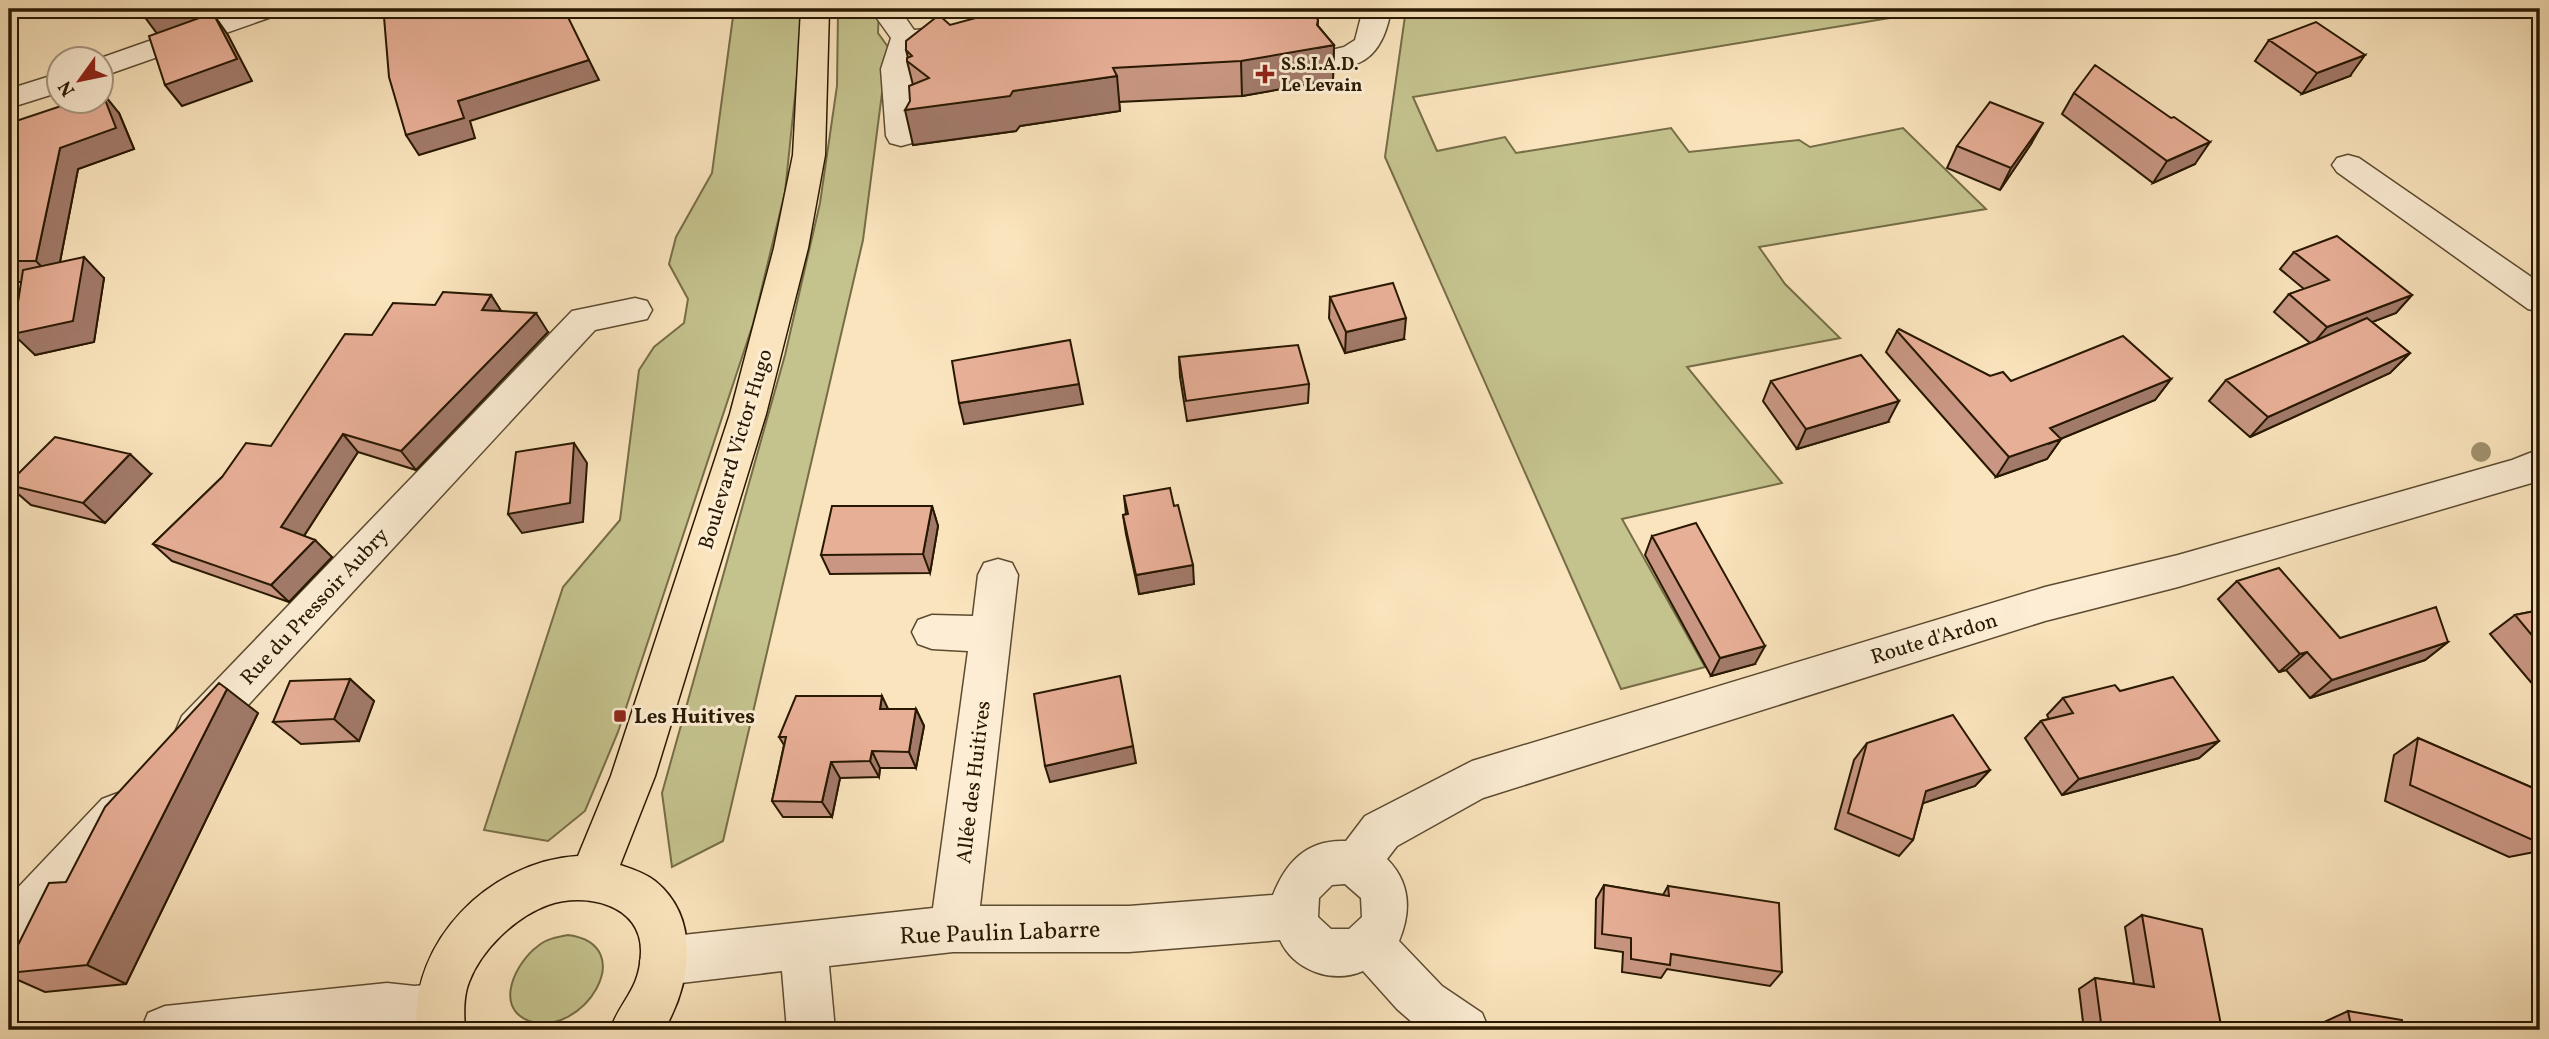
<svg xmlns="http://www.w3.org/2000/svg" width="2549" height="1039" font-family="Vollkorn,serif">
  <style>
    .green { fill: #c4c28d; stroke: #766d47; stroke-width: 2 }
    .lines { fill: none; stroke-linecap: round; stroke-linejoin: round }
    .minor-casing { stroke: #5c4b30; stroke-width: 3 }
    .major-casing { stroke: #281801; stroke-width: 3 }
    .minor { fill: #fcedd4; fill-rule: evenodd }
    .major { fill: #fae4bd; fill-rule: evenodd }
    .tree { fill: #a0906d }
    .wall { fill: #c89682; stroke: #281801; stroke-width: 2 }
    .shaded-wall { fill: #a27a6a; stroke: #281801; stroke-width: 2 }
    .building { fill: #e8af97; stroke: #281801; stroke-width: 2 }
    .poi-dot { fill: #8f2418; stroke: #fcedd4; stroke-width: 2.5 }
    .labels { text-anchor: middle; stroke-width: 6; stroke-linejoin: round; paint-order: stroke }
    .far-poi-label { font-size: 18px; font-weight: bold; fill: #281801; stroke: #fcedd4; text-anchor: start }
    .street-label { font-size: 21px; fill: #281801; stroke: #fcedd4 }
    .poi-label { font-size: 21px; font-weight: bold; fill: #281801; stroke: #fcedd4; text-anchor: start }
    .near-street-label { font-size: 24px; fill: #281801; stroke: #fcedd4 }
  </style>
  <rect width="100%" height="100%" fill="#fae4bd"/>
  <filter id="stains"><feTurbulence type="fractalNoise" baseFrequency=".00286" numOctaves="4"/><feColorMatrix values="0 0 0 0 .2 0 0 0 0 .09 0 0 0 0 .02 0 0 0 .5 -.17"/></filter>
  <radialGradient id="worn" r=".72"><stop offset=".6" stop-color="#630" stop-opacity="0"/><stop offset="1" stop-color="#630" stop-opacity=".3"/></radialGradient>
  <path class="green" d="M734,9H801L802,28L785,192L753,324L618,732L585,811L548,841L484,830L563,587L620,520L639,370L654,347L684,323L688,299L669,264L676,237L712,173Z
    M838,9H879L878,33L888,47L863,240L723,841L672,867L662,793L785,355L820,203L837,86Z
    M1406,9H1944L1413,97L1437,151L1505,137L1516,153L1671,128L1689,152L1799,140L1810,147L1903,128L1986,209L1759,247L1785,284L1840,338L1687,367L1782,483L1622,519L1705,667L1621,689L1385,157Z
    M568,935C642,945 583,1039 529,1021C493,1007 516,962 538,946C546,939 557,937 568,935Z"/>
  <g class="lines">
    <g class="minor-casing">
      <path id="minor" d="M240,9H281L277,15L112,73L102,76V60H95Z
        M882,9H910L905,17L914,30L960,26L970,29L974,35L970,41L917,47L911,69L916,136L912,143L901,146L890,143L886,136L881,69L891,38L876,17Z
        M1363,9H1391C1385,47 1366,75 1323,64L1318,58L1323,52L1344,47L1355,40Z
        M60,73V92L9,108V89Z
        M2348,155L2359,158L2540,283V312L2528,309L2337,172L2332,165L2337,158Z
        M635,298L647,301L652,310L647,319L595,330L212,744L197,749L182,744L176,730L182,716L572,311Z
        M2540,449V480L2535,482L2178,587L2045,621L1483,798L1397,846L1387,859C1411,883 1411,912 1399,941L1442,986L1482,1013L1489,1030H1421L1397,1009L1363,971C1333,984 1294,971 1280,940L1129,952H953L829,966L835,1030H787L782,971L664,985L647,978L640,961L647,944L664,937L933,908L968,651L932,649L918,644L912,632L918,620L932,615L973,616L978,575L984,563L998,559L1012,563L1018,575L980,906H1129L1273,895C1286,862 1307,839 1346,841L1365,816L1472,761L2045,587L2178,555L2512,460ZM1345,884L1361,898L1362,917L1349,929H1331L1318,917L1319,898L1332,885Z
        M118,793L134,799L140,814L134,829L26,946L9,953V897L102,799Z
        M387,983L415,986L439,983L456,990L463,1007L456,1024L441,1030H141L148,1013L165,1006Z"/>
    </g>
    <g class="major-casing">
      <path id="major" d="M801,9H829L825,155L808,248L766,414L655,776L620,865C632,869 645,873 655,881C702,919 690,985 664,1030H610C621,999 640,990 641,952C642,904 585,892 548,905C515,917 481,950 469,982C463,997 464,1015 465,1030H417C409,941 491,861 578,856L611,776L730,414L774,248L793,155Z"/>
    </g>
    <use href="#minor" class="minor"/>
    <use href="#major" class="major"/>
  </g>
  <circle class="tree" cx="2481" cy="452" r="10"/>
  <path class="wall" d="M1318,26L1334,45L1333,80L1242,96L1119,102L1120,111L1020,126L1016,131L913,145L910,101L913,85L907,61L908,58L906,50Z
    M2269,40L2350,76L2302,94L2255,61Z
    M2074,93L2171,118L2195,164L2153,183L2062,114Z
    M119,113L134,149L78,169L60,262L104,278L94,342L35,355L21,282H9V139Z
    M2031,144L2000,190L1947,168L1957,146Z
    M2294,252L2412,295L2396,313L2372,322L2410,353L2390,373L2250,437L2209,401L2226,380L2310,343L2274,312L2289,294L2304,289L2280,269Z
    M491,295L501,311L548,332L416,470L358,452L304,536L332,557L289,602L172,561L153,544L222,477L271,446L372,335L435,305Z
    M1330,297L1404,339L1345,353L1329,318Z
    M1897,331L1990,376L2011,381L2171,379L2155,400L2060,439H2061L2047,459L1996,477L1886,352Z
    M1179,357L1309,384L1308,403L1187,421L1180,377Z
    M1771,381L1888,422L1797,449L1763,401Z
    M151,474L105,523L31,505L9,486V485Z
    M1124,496L1174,506L1194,584L1139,594L1126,534L1123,515L1126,514Z
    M932,506L938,526L930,573L830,574L821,555Z
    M1652,536L1755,664L1711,676L1645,555Z
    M2237,581L2340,638L2448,642L2425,660L2310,698L2286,670L2279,672L2218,599Z
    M2540,610V693L2490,634L2515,615Z
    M350,679L374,701L359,741L301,744L273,722Z
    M2120,691L2219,741L2199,758L2062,795L2025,738L2041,721L2049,719L2047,715L2063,698Z
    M887,709H916L924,726L916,768H880L879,777L840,778L832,817H783L772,801L784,745L779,737Z
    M258,713L126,984L45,992L9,976V973L66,882Z
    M2418,738L2540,791V851L2509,857L2385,801L2394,755Z
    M1867,743L1990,770L1975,786L1923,803L1913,840L1899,856L1835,829L1854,760Z
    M1604,885L1663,895L1668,886L1782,972L1770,986L1667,969L1661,978L1622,972L1623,952L1595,948L1596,899Z
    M2142,915L2222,1030H2084L2079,989L2095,978L2134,984L2125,927Z
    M2348,1011L2404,1030H2324L2322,1023Z"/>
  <path class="shaded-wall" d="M166,9H214L217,14L214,15L228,35L252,81L182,106L165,85L158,35L144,16Z
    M1318,20L1317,48L1334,45L1333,80L1242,96L1241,61L1317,25Z
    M2365,55L2350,76L2302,94L2317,73Z
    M589,60L599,80L470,121L475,138L419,155L406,135L458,101Z
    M1117,76L1120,111L1020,126L1016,131L913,145L905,110L1013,91Z
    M102,92L119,113L134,149L78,169L56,282L36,261L60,148Z
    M2043,123L2031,144L2000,190L2011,168Z
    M2210,142L2195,164L2153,183L2167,161Z
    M84,257L104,278L94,342L35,355L13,334Z
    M491,295L503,314L482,310Z
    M2412,295L2396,313L2312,345L2327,327Z
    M536,313L548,332L416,470L401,451Z
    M1406,318L1404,339L1345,353L1346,332Z
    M2410,353L2390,373L2250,437L2268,417Z
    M2171,379L2155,400L2048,444L2061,439L2047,459L1996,477L2009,457L2050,428Z
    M1079,384L1083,404L964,424L959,403Z
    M1899,401L1888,422L1797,449L1806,429Z
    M343,434L358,452L298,545L281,527Z
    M574,443L587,463L583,522L522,533L508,514Z
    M130,454L151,474L105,523L83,503Z
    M932,506L938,526L930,573L923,554Z
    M315,540L332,557L289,602L271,585Z
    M1193,565L1194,584L1139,594L1136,575Z
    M2448,642L2425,660L2310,698L2332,680Z
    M1765,646L1755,664L1711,676L1720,658Z
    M2307,652L2286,670L2279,672L2300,654Z
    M350,679L374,701L359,741L334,719Z
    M227,689L258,713L126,984L87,965Z
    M882,696L890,713L880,709Z
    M916,709L924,726L916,768L909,752Z
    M2219,741L2199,758L2062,795L2079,779Z
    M1133,746L1136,763L1050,782L1045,766Z
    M872,751L880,768L879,777L870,761Z
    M831,762L840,778L832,817L822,802Z
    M1990,770L1975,786L1912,807L1926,791Z"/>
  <path class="building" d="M141,9H166L144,16Z
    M435,9H564L589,60L458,101L464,118L406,135L389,77L384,17Z
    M1009,9H1310L1318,20L1317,25L1334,45L1241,61L1113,68L1117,76L1013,91L1010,96L905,110L910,101L909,86L929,78L907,61V58L912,56L906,50V41L939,15L950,25Z
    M213,13L237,59L165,85L149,36Z
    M2316,22L2365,55L2317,73L2269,40Z
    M2095,65L2171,118L2174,117L2210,142L2167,161L2074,93Z
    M102,92L116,128L60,148L36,261H9V139L13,122L73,102H102Z
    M1990,102L2043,123L2011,168L1957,146Z
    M2337,236L2412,295L2327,327L2289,294L2329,280L2294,252Z
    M84,257L73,321L13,334L23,270Z
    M1393,283L1406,318L1346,332L1330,297Z
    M443,292L491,295L482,310L536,313L401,451L343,434L281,527L315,540L271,585L153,544L222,477L246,443L271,446L345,334L372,335L393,303L435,305Z
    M2367,318L2410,353L2268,417L2226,380Z
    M1899,329L1990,376L2003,372L2011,381L2123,336L2171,379L2050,428L2061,439L2009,457L1897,331Z
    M1070,340L1079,384L959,403L952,361Z
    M1298,345L1309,384L1186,401L1179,357Z
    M1861,355L1899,401L1806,429L1771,381Z
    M55,437L130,454L83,503L9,485V483Z
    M574,443L570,503L508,514L516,452Z
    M1170,488L1174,506L1178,505L1193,565L1136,575L1123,515L1128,514L1124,496Z
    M832,506H932L923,554L821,555Z
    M1696,523L1765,646L1720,658L1652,536Z
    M2279,568L2340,638L2436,607L2448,642L2332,680L2307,652L2300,654L2237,581Z
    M2540,610V645L2515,615Z
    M1120,676L1133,746L1045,766L1034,694Z
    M2173,677L2219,741L2079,779L2041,721L2073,713L2063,698L2115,685L2120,691Z
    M350,679L334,719L273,722L290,681Z
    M219,683L227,689L87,965L9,973V963L49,883L66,882L105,807Z
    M796,696H882L880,709H916L909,752L872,751L870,761L831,762L822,802L772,801L786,737H779Z
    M1953,715L1990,770L1926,791L1913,840L1848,813L1867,743Z
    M2418,738L2540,791V841L2537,842L2410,785Z
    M1604,885L1669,896L1668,886L1779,903L1782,972L1671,954L1670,965L1631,959V938L1602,934Z
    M2142,915L2202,929L2222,1030H2102L2095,978L2154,987Z
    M2348,1011L2402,1020L2404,1030H2352Z
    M2472,1027L2490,1030H2473Z"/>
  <g class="poi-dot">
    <path d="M1261.5 63.5h7v7h7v7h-7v7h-7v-7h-7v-7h7z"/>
    <rect x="613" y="709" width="14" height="14" rx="3.5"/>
  </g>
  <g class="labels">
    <g class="far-poi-label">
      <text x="1281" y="70">S.S.I.A.D.<tspan x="1281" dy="21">Le Levain</tspan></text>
    </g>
    <g class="street-label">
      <text transform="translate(735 449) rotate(-73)" y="7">Boulevard Victor Hugo</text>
      <text transform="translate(314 606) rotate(-47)" y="7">Rue du Pressoir Aubry</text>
      <text transform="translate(1934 638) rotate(-17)" y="7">Route d'Ardon</text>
      <text transform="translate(973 782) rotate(-83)" y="7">Allée des Huitives</text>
    </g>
    <g class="poi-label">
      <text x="634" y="723">Les Huitives</text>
    </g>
    <g class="near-street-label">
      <text transform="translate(1000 932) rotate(-2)" y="8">Rue Paulin Labarre</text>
    </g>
  </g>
  <rect width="2549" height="1039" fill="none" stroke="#fae4bd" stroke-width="35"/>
  <rect x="10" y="10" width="2528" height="1018" fill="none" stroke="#281801" stroke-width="3.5"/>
  <rect x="18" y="18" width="2514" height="1004" fill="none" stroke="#281801" stroke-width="2"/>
  <g transform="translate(80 80) rotate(237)"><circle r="33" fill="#fcedd4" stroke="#a79880" stroke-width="2"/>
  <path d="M0-5L12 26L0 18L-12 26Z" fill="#8f2418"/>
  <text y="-10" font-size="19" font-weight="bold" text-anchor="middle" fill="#281801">N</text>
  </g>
  <rect width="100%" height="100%" filter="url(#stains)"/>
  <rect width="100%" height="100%" fill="url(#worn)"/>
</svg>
